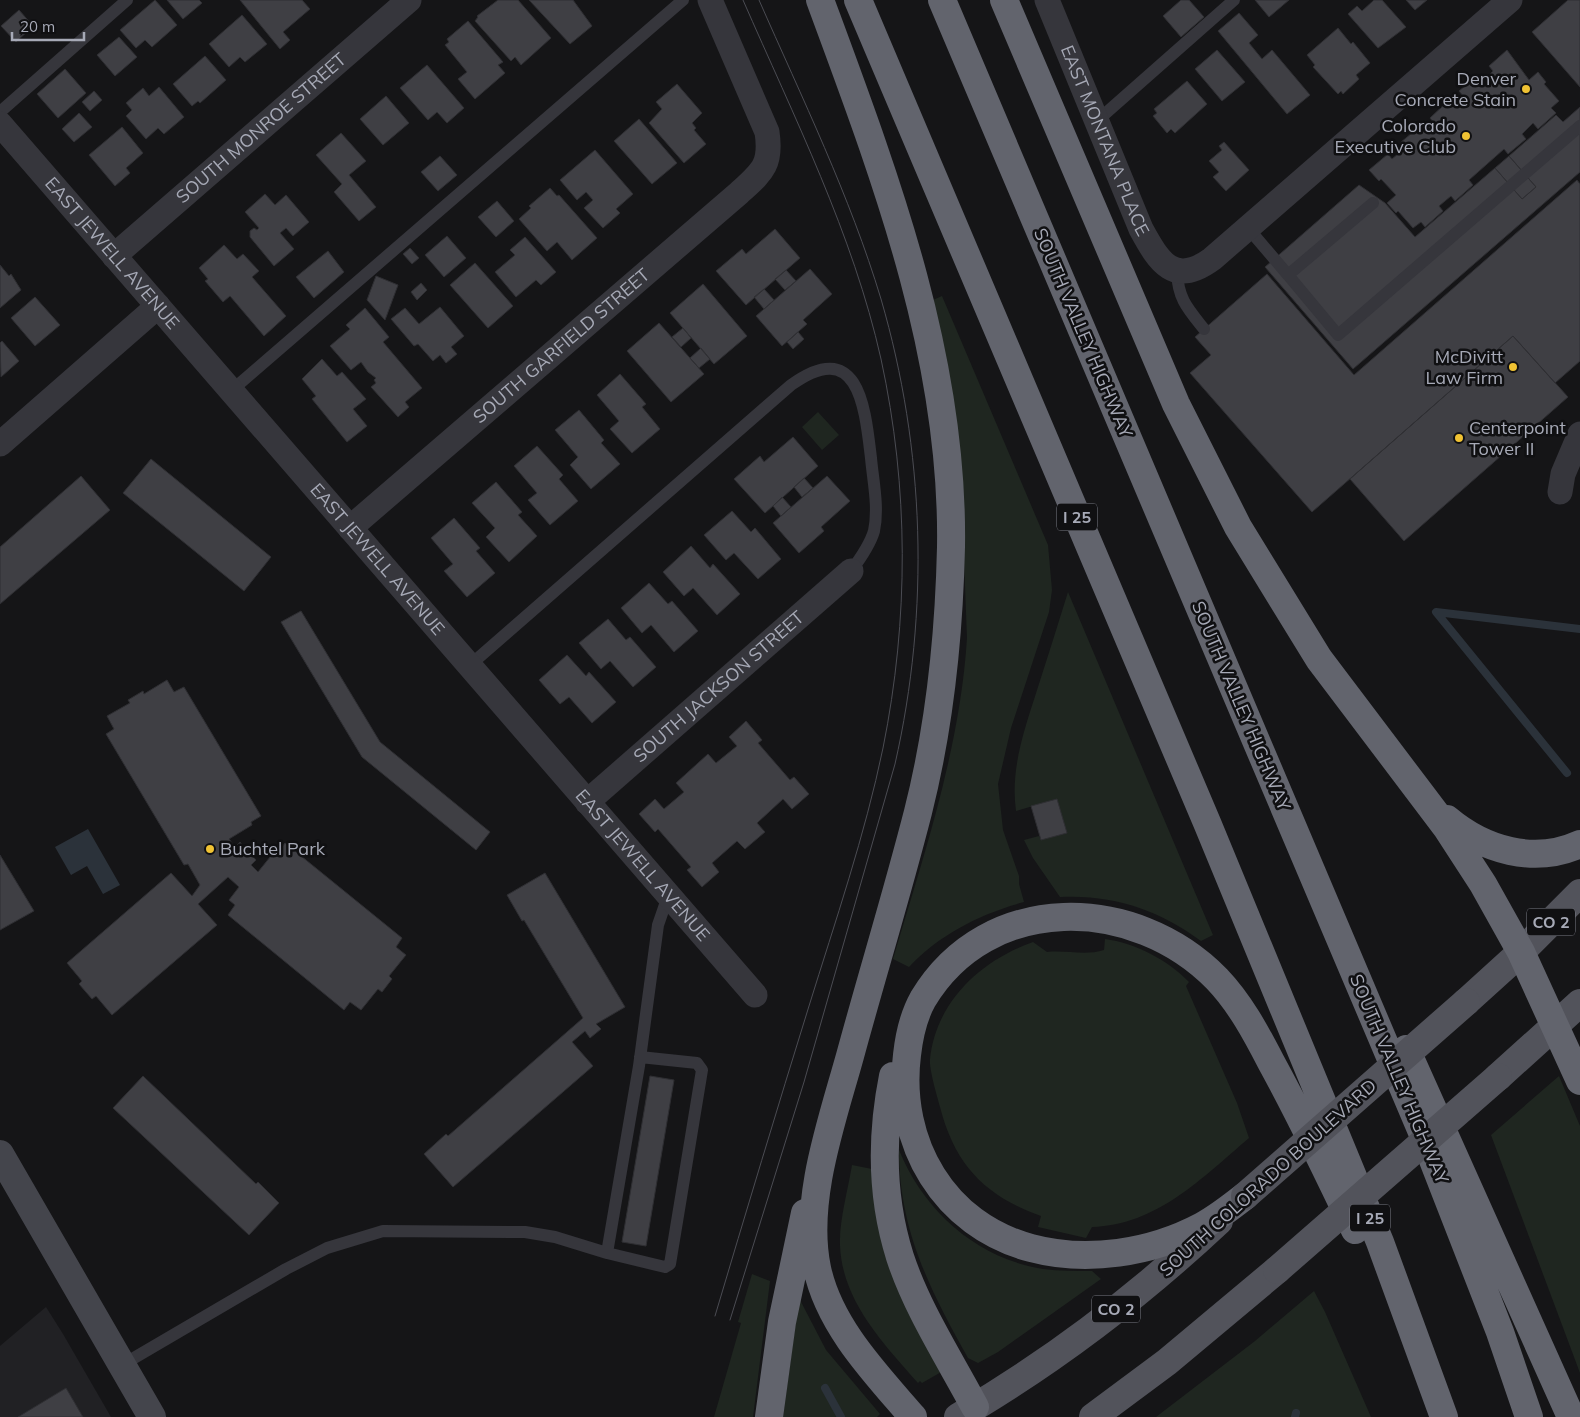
<svg xmlns="http://www.w3.org/2000/svg" width="1580" height="1417" font-family="Mulish,sans-serif">
  <style>
    .built { fill: #212124 }
    .green { fill: #1f2620 }
    .water { fill: #2b323a }
    .lines { fill: none; stroke-linecap: round; stroke-linejoin: round }
    .stream { stroke: #2b323a; stroke-width: 8 }
    .building { fill: #3f3f44; stroke: #2f2f33 }
    .lane { stroke: #36363c; stroke-width: 12 }
    .street { stroke: #36363c; stroke-width: 25 }
    .secondary { stroke: #44454c; stroke-width: 28 }
    .primary { stroke: #52535b; stroke-width: 28 }
    .highway { stroke: #62646d; stroke-width: 28 }
    .tram { stroke: #4b4c53; stroke-width: 1 }
    .primary-bridge { stroke: #52535b; stroke-width: 28 }
    .poi-dot { fill: #f0c233; stroke: #101012; stroke-width: 2 }
    .labels { text-anchor: middle; stroke-width: 5; stroke-linejoin: round; paint-order: stroke }
    .shield { fill: #101012; stroke: #7a7c86; stroke-width: 1 }
    .shield-label { font-size: 16px; font-weight: bold; fill: #a7aab7 }
    .poi-label { font-size: 18px; fill: #a7aab7; stroke: #101012; text-anchor: end }
    .street-label { font-size: 18px; fill: #a7aab7; stroke: #101012 }
  </style>
  <rect width="100%" height="100%" fill="#151517"/>
  <path class="built" d="M46,1307L63,1334L111,1417H0V1346Z"/>
  <path class="green" d="M942,296L1048,545L1052,590L1049,612L1011,728L998,784L1003,830L1019,876V884L1024,902C980,914 940,934 909,967L893,959C924,854 960,749 967,638L960,454L948,371L933,300Z
    M818,412L839,435L822,450L802,427Z
    M1068,592L1213,935L1201,941C1160,910 1112,894 1060,897L1033,858L1024,840L1039,836L1041,840L1067,833L1057,799L1016,811C1010,768 1025,728 1038,687C1048,656 1058,624 1068,592Z
    M1105,939C1135,943 1168,960 1189,982L1186,986L1237,1103L1249,1138C1202,1178 1157,1225 1092,1227L1086,1238L1038,1227L1041,1216C985,1196 955,1165 940,1107C937,1095 929,1070 930,1059C936,1001 982,960 1033,942L1047,952C1066,950 1086,956 1104,950Z
    M1559,1076L1580,1126V1373L1491,1135Z
    M899,1150C924,1211 976,1258 1043,1269C1059,1271 1076,1271 1092,1271L1101,1279L998,1352L978,1363L968,1358C930,1290 899,1230 899,1150Z
    M852,1165L872,1169L943,1371L922,1383L920,1381L918,1383C883,1343 842,1301 840,1245C839,1221 848,1190 852,1165Z
    M752,1274L770,1281L753,1417H714L741,1323L738,1322Z
    M1314,1291L1325,1312L1371,1417H1156L1255,1341Z
    M799,1298L826,1350L880,1414L877,1417H783Z"/>
  <path class="water" d="M88,829L120,885L103,894L87,866L71,875L55,847Z"/>
  <g class="lines">
    <path class="stream" d="M1567,773L1436,612L1580,629
      M825,1388L841,1417
      M1295,1417L1296,1413"/>
  </g>
  <path class="building" d="M155,0L177,25L152,47L145,40L136,48L120,30Z
    M167,0H199L202,3L183,19Z
    M240,0H302L310,9L283,32L290,40L280,49Z
    M498,0H518L551,38L521,65L515,57L511,61L475,21L478,17L477,16Z
    M529,0H573L592,26L570,44Z
    M1181,0H1189L1204,17L1181,37L1163,16Z
    M1255,0H1289L1269,17Z
    M1374,0H1382L1406,27L1378,48L1348,14L1357,6L1362,11Z
    M1406,0H1427L1415,10Z
    M1568,0H1580V87L1532,32Z
    M19,10L33,26L16,42L1,26Z
    M1239,13L1258,35L1249,43L1262,59L1272,50L1310,95L1287,114L1218,31Z
    M242,15L267,44L245,62L240,57L229,67L209,44Z
    M468,21L503,62L498,65L505,73L475,99L458,79L467,72L445,45L449,42L447,39Z
    M1338,28L1351,44L1353,42L1370,63L1356,75L1359,79L1343,94L1341,91L1338,94L1313,67L1315,65L1307,55Z
    M119,37L137,57L115,76L97,55Z
    M1217,50L1245,82L1222,101L1195,69Z
    M1507,50L1529,80L1538,72L1546,82L1544,84L1559,101L1551,108L1556,113L1538,129L1533,123L1522,134L1526,139L1508,154L1504,149L1469,180L1473,185L1455,201L1451,196L1439,206L1443,211L1425,227L1421,222L1413,228L1398,211L1396,213L1387,203L1396,195L1381,179L1379,181L1369,170L1388,154L1392,159L1404,149L1400,143L1418,128L1422,133L1434,123L1430,118L1447,102L1452,107L1464,97L1459,91L1477,76L1482,82L1493,71L1489,66Z
    M205,56L226,80L200,103L198,101L192,106L173,84Z
    M427,65L464,108L447,123L437,112L428,120L400,88Z
    M65,69L86,93L58,118L37,94Z
    M1187,81L1207,104L1175,133L1171,129L1167,133L1153,116L1157,113L1154,109Z
    M677,84L702,113L692,123L696,128L694,130L706,144L684,163L649,123L662,109L656,102Z
    M159,87L184,117L164,134L158,128L146,139L126,116L132,110L126,103L143,88L149,96Z
    M94,91L102,100L90,111L82,102Z
    M386,96L409,123L383,145L360,119Z
    M1580,107V172L1353,369L1265,267L1359,185L1385,203L1415,237L1495,168L1522,199L1536,187L1509,156L1556,115L1563,122Z
    M79,113L92,127L74,142L62,129Z
    M639,119L677,163L652,184L614,141Z
    M122,127L143,153L126,168L130,173L115,186L89,155Z
    M341,133L366,161L349,175L376,207L359,221L334,192L342,184L316,155Z
    M1224,142L1249,170L1226,191L1213,177L1219,172L1209,161L1222,150L1219,146Z
    M595,150L633,194L616,209L620,213L603,228L584,208L593,200L586,192L577,200L560,180Z
    M440,156L457,175L438,191L421,172Z
    M1509,156L1536,187L1522,199L1495,168Z
    M1577,180L1580,184V361L1555,383L1513,336L1312,512L1190,373L1211,355L1195,337L1267,274L1354,375Z
    M550,188L557,196L559,195L597,238L572,260L557,242L547,251L519,219L531,208L529,206Z
    M265,194L275,205L286,195L309,222L293,236L286,228L280,233L294,249L274,266L250,237V231L254,228L257,230L259,228L245,212Z
    M497,201L514,221L496,237L478,217Z
    M775,229L800,258L746,305L716,271L742,249L746,254Z
    M447,236L466,258L444,277L425,255Z
    M525,237L556,272L541,285L536,280L516,297L495,272L515,255L510,250Z
    M224,245L237,259L243,254L259,271L252,277L286,316L264,336L230,296L223,302L205,281L208,279L199,268Z
    M410,248L419,258L412,264L403,254Z
    M328,251L344,272L314,298L296,277Z
    M475,263L513,306L488,328L450,285Z
    M0,265L9,276L11,274L21,290L0,308Z
    M810,269L832,294L803,320L807,324L782,346L756,316Z
    M786,270L796,281L785,290L775,279Z
    M376,276L398,285L385,320L367,300Z
    M421,283L427,290L417,300L411,292Z
    M703,284L747,336L714,364L670,313Z
    M764,289L774,300L764,309L754,297Z
    M35,297L60,325L35,346L11,318Z
    M440,307L464,336L451,347L457,354L446,363L440,355L433,361L418,344L414,346L391,319L405,308L419,324Z
    M365,308L389,337L383,342L422,388L405,402L409,407L398,417L371,387L376,383L374,380L376,378L368,372L361,362L351,370L330,346L350,329L346,325Z
    M659,323L704,374L671,402L627,351Z
    M683,328L691,338L681,347L672,337Z
    M798,332L804,339L793,349L787,342Z
    M1513,336L1568,397L1404,541L1350,479Z
    M2,341L19,361L1,377L0,343Z
    M701,348L710,359L699,368L690,358Z
    M322,359L337,376L342,372L366,399L353,409L367,426L347,442L312,399L316,396L302,379Z
    M620,374L646,404L642,407L660,429L632,453L610,429L619,421L597,395Z
    M579,410L604,440L601,443L620,464L591,489L570,465L578,457L555,430Z
    M793,437L818,466L765,513L734,479L760,456L764,462Z
    M537,446L563,475L559,479L578,501L550,525L528,500L537,493L514,466Z
    M151,459L271,557L244,591L123,493Z
    M81,476L110,510L0,604V547Z
    M827,476L850,501L821,527L824,531L799,553L773,523Z
    M804,478L813,488L802,497L794,487Z
    M496,482L522,512L518,515L537,536L509,562L486,537L495,528L472,503Z
    M782,497L791,507L781,516L773,506Z
    M732,511L751,532L755,528L781,559L758,579L734,553L726,560L704,535Z
    M454,518L480,548L476,551L495,573L467,597L444,571L453,564L431,538Z
    M691,546L710,568L713,564L740,594L717,615L693,588L684,596L663,572Z
    M649,583L668,604L672,601L698,631L674,652L651,625L642,633L621,608Z
    M301,611L380,742L490,832L476,850L362,757L281,622Z
    M608,619L626,640L630,637L656,667L633,687L610,661L601,669L579,643Z
    M567,655L586,676L589,672L616,702L592,723L569,697L560,704L539,680Z
    M167,680L174,692L184,687L261,816L251,822L252,825L229,839L235,847L240,842L256,860L251,865L258,872L275,851L277,853L285,843L402,938L396,947L406,955L389,976L392,979L382,992L378,989L361,1010L350,1002L344,1010L228,915L235,905L229,900L239,887L228,877L198,904L217,925L112,1015L96,996L92,999L79,984L82,981L67,963L171,873L192,896L200,885L188,864L184,865L106,734L114,729L107,716L130,703L128,700L143,691L144,694Z
    M746,721L762,740L758,743L790,780L794,777L809,794L792,809L783,799L757,823L765,832L745,849L737,841L712,863L719,872L702,887L687,870L691,867L658,829L655,832L639,814L655,799L664,809L684,792L676,783L708,754L716,763L737,746L729,737Z
    M1057,799L1067,833L1041,840L1031,806Z
    M0,855L34,911L0,930Z
    M545,873L625,1007L596,1024L601,1029L590,1038L585,1031L572,1042L593,1066L453,1187L424,1154L446,1134L448,1136L583,1018L524,920L522,921L507,895Z
    M143,1076L256,1184L258,1182L279,1203L249,1235L113,1108Z
    M650,1076L674,1080L646,1246L622,1242Z
    M66,1388L83,1417H18Z"/>
  <g class="lines">
    <path class="lane" d="M0,112L127,0
      M1098,120L1234,0
      M1373,203L1288,275L1338,335L1580,126
      M1248,228L1288,275
      M1177,272C1178,299 1188,309 1204,329
      M231,391L683,0
      M469,666L791,385C859,336 865,408 871,458C873,481 879,507 874,531C870,545 860,559 851,571
      M607,1253L665,1267L670,1264L702,1070L697,1063L640,1057
      M122,1365L286,1269L327,1248L383,1231L525,1232L555,1237L607,1253L639,1066L658,925L668,896"/>
    <g class="street">
      <path id="s1" d="M1047,0L1141,229C1159,262 1174,287 1212,259L1510,0"/>
      <path id="s2" d="M0,124L755,995"/>
      <path id="s3" d="M114,256L409,0"/>
      <path d="M0,444L158,306"/>
      <path d="M1560,492L1563,474L1580,434"/>
      <path id="s4" d="M350,528L739,193C762,172 772,165 767,132L710,0"/>
      <path id="s5" d="M587,802L851,571"/>
    </g>
    <path class="secondary" d="M0,1154L152,1417"/>
    <path class="primary" d="M1466,1002L1521,952L1580,893
      M1498,1077L1580,1003
      M958,1417C1052,1362 1139,1296 1219,1221
      M1093,1417L1167,1362L1277,1270"/>
    <path class="highway" d="M820,0C885,176 954,356 951,547C949,637 940,725 918,812C897,894 872,975 850,1056C832,1121 803,1201 817,1268C829,1326 876,1374 913,1417
      M858,0L1208,825L1380,1242L1444,1417
      M942,0L1422,1132L1500,1332L1529,1417
      M1004,0L1176,404L1238,527L1319,659L1446,827L1483,884L1521,952L1580,1081
      M1447,819C1484,850 1534,865 1580,844
      M1406,1049L1571,1417
      M893,1076C881,1136 881,1197 900,1257C917,1309 949,1358 975,1407
      M1245,1196C1231,1207 1217,1218 1202,1226C1151,1253 1087,1263 1031,1248C944,1225 896,1143 907,1055C909,1037 914,1015 923,999C988,891 1135,895 1217,979C1240,1003 1256,1033 1271,1062C1301,1117 1328,1173 1355,1230
      M769,1417L782,1322L805,1213"/>
    <path class="tram" d="M715,1316C746,1212 777,1109 809,1006C835,922 865,835 883,748C909,619 909,488 881,359C853,234 794,117 743,0
      M730,1320L804,1082L895,764C930,610 925,450 881,299C850,196 802,98 759,0"/>
    <path class="primary-bridge" d="M1245,1196L1466,1002
      M1277,1270L1498,1077"/>
  </g>
  <g class="poi-dot">
    <circle cx="1526" cy="89" r="5"/>
    <circle cx="1466" cy="136" r="5"/>
    <circle cx="1513" cy="367" r="5"/>
    <circle cx="1459" cy="438" r="5"/>
    <circle cx="210" cy="849" r="5"/>
  </g>
  <g class="labels">
    <g class="shield">
      <rect x="1057" y="503.5" width="40" height="27" rx="4"/>
      <rect x="1527" y="908.5" width="48" height="27" rx="4"/>
      <rect x="1350" y="1204.5" width="40" height="27" rx="4"/>
      <rect x="1092" y="1295.5" width="48" height="27" rx="4"/>
    </g>
    <g class="shield-label">
      <text x="1077" y="523">I 25</text>
      <text x="1551" y="928">CO 2</text>
      <text x="1370" y="1224">I 25</text>
      <text x="1116" y="1315">CO 2</text>
    </g>
    <g class="poi-label">
      <text x="1516" y="85">Denver<tspan x="1516" dy="21">Concrete Stain</tspan></text>
      <text x="1456" y="132">Colorado<tspan x="1456" dy="21">Executive Club</tspan></text>
      <text x="1503" y="363">McDivitt<tspan x="1503" dy="21">Law Firm</tspan></text>
      <text x="1469" y="434" text-anchor="start">Centerpoint<tspan x="1469" dy="21">Tower II</tspan></text>
      <text x="220" y="855" text-anchor="start">Buchtel Park</text>
    </g>
    <g class="street-label">
      <text dy="6" stroke="none"><textPath href="#s3" startOffset="195">SOUTH MONROE STREET</textPath></text>
      <text dy="6" stroke="none"><textPath href="#s1" startOffset="152">EAST MONTANA PLACE</textPath></text>
      <text dy="6" stroke="none"><textPath href="#s2" startOffset="171">EAST JEWELL AVENUE</textPath></text>
      <text transform="translate(1083 333) rotate(67)" y="6">SOUTH VALLEY HIGHWAY</text>
      <text dy="6" stroke="none"><textPath href="#s4" startOffset="279">SOUTH GARFIELD STREET</textPath></text>
      <text dy="6" stroke="none"><textPath href="#s2" startOffset="576">EAST JEWELL AVENUE</textPath></text>
      <text dy="6" stroke="none"><textPath href="#s5" startOffset="175">SOUTH JACKSON STREET</textPath></text>
      <text transform="translate(1241 706) rotate(67)" y="6">SOUTH VALLEY HIGHWAY</text>
      <text dy="6" stroke="none"><textPath href="#s2" startOffset="981">EAST JEWELL AVENUE</textPath></text>
      <text transform="translate(1399 1079) rotate(67)" y="6">SOUTH VALLEY HIGHWAY</text>
      <text transform="translate(1268 1178) rotate(-42)" y="6">SOUTH COLORADO BOULEVARD</text>
    </g>
  </g>
  <path d="M12 32v8h72v-8" fill="none" stroke="#a7aab7" stroke-width="2.5"/>
  <text x="20" y="32" font-size="15" fill="#a7aab7" stroke="#101012" stroke-width="4" paint-order="stroke">20 m</text>
</svg>
